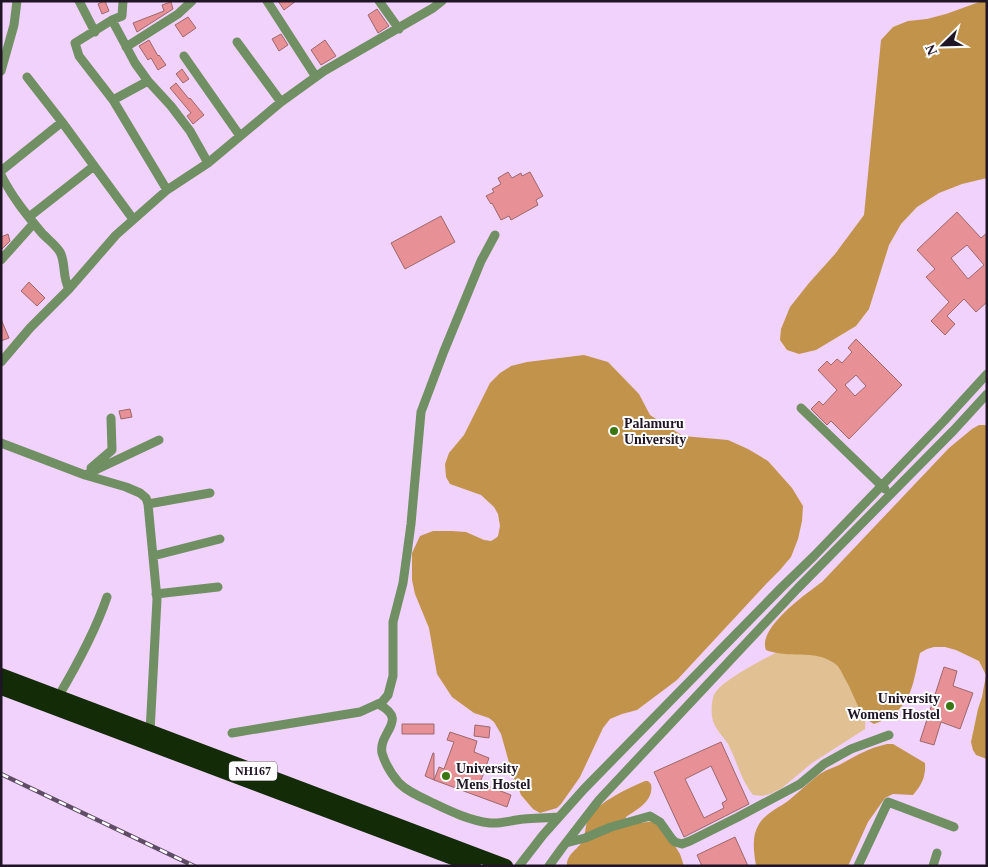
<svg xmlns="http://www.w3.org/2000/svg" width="988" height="867" font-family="Georgia,serif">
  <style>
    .green { fill: #e1c193 }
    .forest { fill: #c2934b }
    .building { fill: #e79095; stroke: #9c686a; fill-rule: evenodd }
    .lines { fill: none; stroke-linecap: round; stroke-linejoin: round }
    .minor { stroke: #708f62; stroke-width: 9 }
    .highway { stroke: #142b07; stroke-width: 14 }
    .rail-casing { stroke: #5e4d65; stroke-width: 4.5 }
    .rail { stroke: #fff; stroke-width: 2.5; stroke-dasharray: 8; stroke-linecap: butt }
    .poi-dot { fill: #3b7711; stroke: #fff; stroke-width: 2 }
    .labels { text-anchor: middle; stroke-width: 4; stroke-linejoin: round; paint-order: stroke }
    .shield { fill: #fff; stroke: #635b66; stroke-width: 1 }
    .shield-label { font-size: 12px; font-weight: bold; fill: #201525 }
    .poi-label { font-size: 14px; font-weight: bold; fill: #201525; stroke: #fff; text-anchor: start }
  </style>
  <rect width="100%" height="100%" fill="#f1d2fd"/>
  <path class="green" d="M787,647L832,653L866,708L865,729L812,763L782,788L770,794L762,796L753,795C741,780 737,761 728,744C723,736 716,730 713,721C711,714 711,702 714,695C720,680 772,655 787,647Z"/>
  <path class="forest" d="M982,1H987V178L962,184L939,193L917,207L901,224L889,245L869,309L856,326L816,350L799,354L787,350L780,340L781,329L790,307L809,283L835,254L864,215L881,40L893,27L908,21L927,19L946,14Z
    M584,355L608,362L639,394L650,415L683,436L728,440L748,449L768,461L792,488L803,506L802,521L798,539L791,557L780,570L767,583L677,680L637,710L622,714L610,719L603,728L580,777L561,804L557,808L540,813L533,809L521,795L512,773L501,734L494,722L489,718L474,713L452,697L437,674L429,628L415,594L412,580V553L420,536L433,531H452L466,532L484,540L491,541L496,538L498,536L500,526L498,514L494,507L481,495L450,484L446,477L445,464L449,453L464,435L490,383L500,373L511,366L527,362Z
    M979,425H987V759L976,755L973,750L971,742L978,709L982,697L986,675L979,661L956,650L945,647H934L927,649L920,653C912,687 912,711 874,724C861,717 858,705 852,693C850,687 846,681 843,675C841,671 839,666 834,663C814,649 788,659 766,650C757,628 807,593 822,582L949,448L972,429Z
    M887,744H893L925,763C926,776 922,785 913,795L893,794L885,798L868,822L848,866H756C754,852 751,837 759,824C765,814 778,808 788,801C798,793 807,784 817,776C825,770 833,768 841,764C857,755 869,748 887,744Z
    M645,781H648L651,784C654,801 638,809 626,817L625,822L641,823L659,820L680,854L684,866H567C566,854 579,849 583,840C586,833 585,824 589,817C599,802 628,788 645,781Z"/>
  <path class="building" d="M104,1H105L109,11L102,14L98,4Z
    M278,1H296L284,10Z
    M171,2L173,9L137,32L133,23L164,11L162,5Z
    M377,9L389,26L378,33L368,15Z
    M188,17L196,28L183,37L175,25Z
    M281,34L288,45L279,51L272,39Z
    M149,40L158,56L159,55L166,65L158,70L151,58L148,60L139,46Z
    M325,40L336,56L321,65L311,50Z
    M182,69L189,79L183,83L176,74Z
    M176,83L189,99L190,98L204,115L193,124L187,116L191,113L170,88Z
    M508,172L512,178L521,173L522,176L530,172L543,196L536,200L538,205L511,220L509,216L501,220L492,203L491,204L486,196L494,192L492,189L501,184L498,178Z
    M957,212L981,238L987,233V302L976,312L964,299L947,316L955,324L945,335L931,321L949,302L926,277L935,269L917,250ZM967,245L984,265L968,279L951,258Z
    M441,216L455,242L405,269L391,243Z
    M8,234L10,241L1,250V237Z
    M29,282L45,298L37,306L21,291Z
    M1,319L9,338L1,341Z
    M856,339L902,385L849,439L831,421L827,425L811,409L819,401L823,405L837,390L818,370L827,361L831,365L837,359L842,363L852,352L848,348ZM856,375L866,386L855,396L845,385Z
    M130,409L132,417L121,419L119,411Z
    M944,667L957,671L953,686L973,693L960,729L941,722L934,745L920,741Z
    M402,724H434V734H402Z
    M475,725L490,727L489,738L474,736Z
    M450,732L477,741L474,752L489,758L480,783L511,795L507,807L434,780L439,767L444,769L454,742L447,740Z
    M721,742L749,804L684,837L654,772ZM711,766L727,800L722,803L724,808L704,818L685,779Z
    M433,753H434V780L425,776Z
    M735,837L748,866H702L697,855Z"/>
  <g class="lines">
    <path class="minor" d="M79,1L95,32
      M123,1L122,16L112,20L75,43L79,56L113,100L167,190
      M267,1L316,77
      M379,1L399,29
      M112,20L135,63L148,81L171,106L190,131L208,163
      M237,42L281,102
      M126,47L178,14L192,1
      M184,56L240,136
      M1,71L14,25L17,1
      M27,77L62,122L133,219
      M113,100L148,81
      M1,171L62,122
      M1,175C12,197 26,214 41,232C47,239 55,244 60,252C66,263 62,277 69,289
      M29,217L94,166
      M1,260L34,223
      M1,362L30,328L69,289L116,235L167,190L208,163L281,102L324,71L433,8L442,1
      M801,408L885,489
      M1,443L85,475L126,487L140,493L146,498L148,504L157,599L150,732
      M91,468L112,450L111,418
      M85,475L159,440
      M148,504L210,493
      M153,556L220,539
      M156,594L218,587
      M58,697C77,665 95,632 107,597
      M378,704C410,720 378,732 382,753C385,763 392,775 399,783C407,791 418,796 429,801C448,810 467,820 490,823C501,824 512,820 524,819C535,818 547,818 558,817
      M232,733L360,712L382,702L388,695L393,676V622L403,583L411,524L421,412L444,351L481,261L495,235
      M566,843L585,838L611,827L650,816L660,822L672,839L675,842L682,844L690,841L738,817L800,784L824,764L851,749L889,735
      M519,866L543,835L584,789L781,588L814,556L944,421L987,374
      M549,866L562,848L599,800L797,589L954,430L987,394
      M858,866L888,802L954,827
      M933,866L937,853"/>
    <path class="highway" d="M1,675L506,866
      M1,688L474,866"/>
    <g class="rail-casing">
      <path id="rail" d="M1,774L194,866"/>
    </g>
    <use href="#rail" class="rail"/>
  </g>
  <g class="poi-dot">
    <circle cx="614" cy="431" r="5"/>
    <circle cx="950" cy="706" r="5"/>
    <circle cx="446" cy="776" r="5"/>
  </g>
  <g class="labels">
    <rect class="shield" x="229" y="761.5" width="48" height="19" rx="4"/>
    <g class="shield-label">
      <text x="253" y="775">NH167</text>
    </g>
    <g class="poi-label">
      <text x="624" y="428">Palamuru<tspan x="624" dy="16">University</tspan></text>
      <text x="940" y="703" text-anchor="end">University<tspan x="940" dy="16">Womens Hostel</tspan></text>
      <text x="456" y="773">University<tspan x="456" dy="16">Mens Hostel</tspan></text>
    </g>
  </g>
  <rect width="988" height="867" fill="none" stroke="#201525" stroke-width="5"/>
  <g transform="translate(943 45) rotate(247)" stroke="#ffffff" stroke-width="4" paint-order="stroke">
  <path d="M0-4L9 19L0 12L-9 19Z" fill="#201525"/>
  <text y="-8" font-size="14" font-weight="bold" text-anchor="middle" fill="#201525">N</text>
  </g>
</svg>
